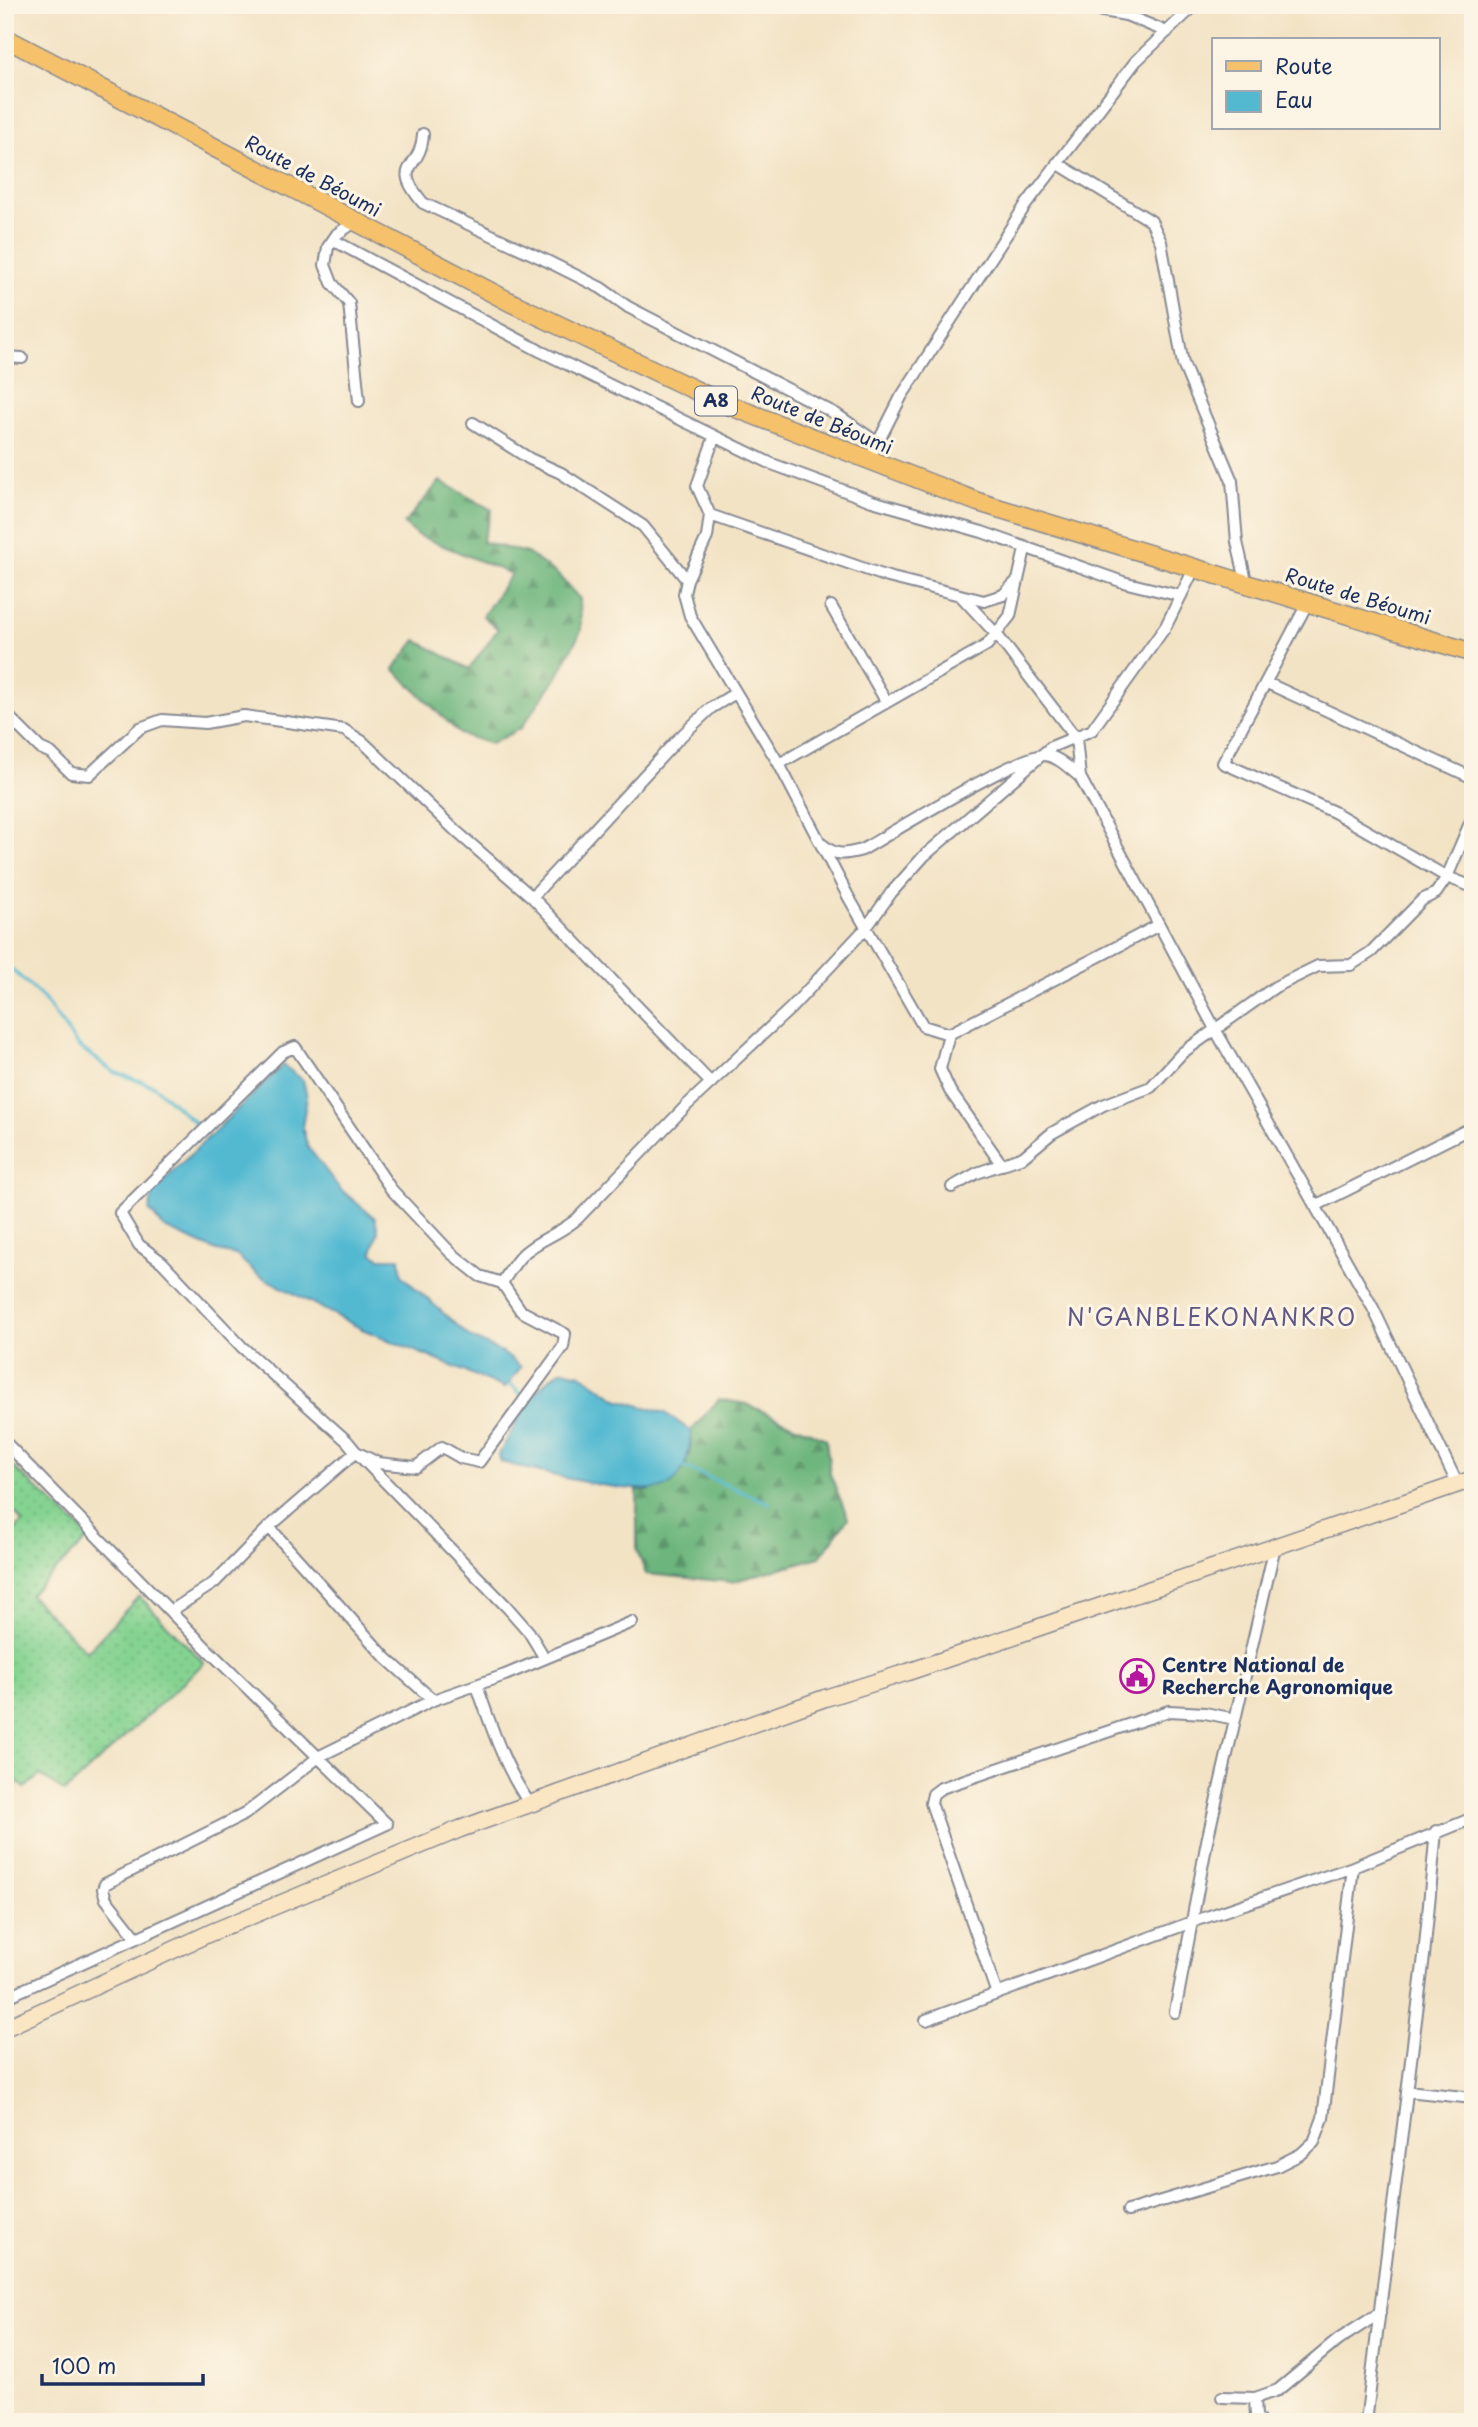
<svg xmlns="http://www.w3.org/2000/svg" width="1478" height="2427" font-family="'Playpen Sans',sans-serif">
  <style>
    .grass { fill: url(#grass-dots); stroke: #508178; stroke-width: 2 }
    .forest { fill: url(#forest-firs); stroke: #44726c; stroke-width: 2 }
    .water { fill: #53b9d1; stroke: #377498; stroke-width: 2 }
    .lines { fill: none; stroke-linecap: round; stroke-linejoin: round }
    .stream { stroke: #53b9d1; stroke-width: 3.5 }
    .minor-casing { stroke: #878992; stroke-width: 14 }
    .secondary-casing { stroke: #878992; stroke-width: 19 }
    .primary-casing { stroke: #878992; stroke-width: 21 }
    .minor { stroke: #fff; stroke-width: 10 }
    .secondary { stroke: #fbe6c4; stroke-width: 16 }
    .primary { stroke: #f5c16b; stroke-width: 18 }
    .labels { text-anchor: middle; stroke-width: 6; stroke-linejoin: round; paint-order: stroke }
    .shield { fill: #fcf5e5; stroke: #5e6a86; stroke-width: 2 }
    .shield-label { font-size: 18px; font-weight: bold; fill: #1b2f5e }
    .street-label { font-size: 19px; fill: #1b2f5e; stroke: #fcf5e5 }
    .poi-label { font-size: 19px; font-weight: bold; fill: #1b2f5e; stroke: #fcf5e5; text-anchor: start }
    .quarter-label { font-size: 23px; letter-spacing: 2px; fill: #605785; stroke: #fcf5e5 }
  </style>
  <defs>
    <pattern id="grass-dots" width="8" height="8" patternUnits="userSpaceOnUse" patternTransform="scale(1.75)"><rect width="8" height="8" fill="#85d391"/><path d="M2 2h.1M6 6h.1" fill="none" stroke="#72b57f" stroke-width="1.8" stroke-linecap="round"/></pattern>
    <pattern id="forest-firs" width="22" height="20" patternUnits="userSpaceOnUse" patternTransform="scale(1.75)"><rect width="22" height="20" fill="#6cb57b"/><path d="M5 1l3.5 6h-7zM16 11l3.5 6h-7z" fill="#589468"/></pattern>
  </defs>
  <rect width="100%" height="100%" fill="#fcf5e5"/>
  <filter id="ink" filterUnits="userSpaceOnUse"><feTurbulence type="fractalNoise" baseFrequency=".0143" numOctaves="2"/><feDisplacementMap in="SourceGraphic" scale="14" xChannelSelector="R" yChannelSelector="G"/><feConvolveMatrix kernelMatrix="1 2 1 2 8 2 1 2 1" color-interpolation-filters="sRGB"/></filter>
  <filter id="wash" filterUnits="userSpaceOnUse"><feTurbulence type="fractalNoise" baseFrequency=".00686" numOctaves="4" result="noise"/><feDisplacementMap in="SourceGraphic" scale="28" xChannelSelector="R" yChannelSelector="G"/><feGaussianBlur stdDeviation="1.57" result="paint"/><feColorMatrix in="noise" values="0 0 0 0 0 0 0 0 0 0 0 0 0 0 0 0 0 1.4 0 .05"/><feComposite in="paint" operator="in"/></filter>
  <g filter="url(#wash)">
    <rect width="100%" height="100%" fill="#f3e3c5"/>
    <path class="grass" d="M5,1459L90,1537L30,1595L87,1652L139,1596L204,1663L65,1792L40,1775L25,1788L5,1771V1541L22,1522L5,1499Z"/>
    <path class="forest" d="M440,481L492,510L482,542L527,553L557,574L580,599L581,631L557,677L521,728L491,744L460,734L394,669L416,640L469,669L498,629L483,616L511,574L417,535L404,524Z
      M719,1399L746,1404L826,1439L830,1474L848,1518L820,1557L732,1582L646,1574L637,1551V1490L649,1491L690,1455L691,1431Z"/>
    <path class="water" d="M283,1065L303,1080L307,1097L302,1127L308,1147L340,1189L375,1218L378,1231L372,1253L380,1258H400L402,1276L470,1337L503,1353L521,1367L505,1388L362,1329L258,1275L236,1255L217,1251L164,1228L149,1210L155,1189Z
      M563,1370L581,1374L617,1399L665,1413L691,1431C690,1449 687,1472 671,1484C647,1502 531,1470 501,1462L499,1455C514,1427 534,1383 563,1370Z"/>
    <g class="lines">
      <path class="stream" d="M5,963L43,998L78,1046L114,1072L154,1086L196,1124
        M507,1381L525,1398
        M681,1466L769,1503"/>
    </g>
  </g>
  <g filter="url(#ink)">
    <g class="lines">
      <g class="minor-casing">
        <path id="minor" d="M1087,5L1097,10L1126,15L1167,32
          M423,134C421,173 389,162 423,203L545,260L601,288L628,307L836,414L875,441
          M1057,163L1151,221L1161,242L1183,364L1232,481L1237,542L1247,585
          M355,222L337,234L328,247L325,265L332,283L349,303L359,401
          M333,240L540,351L772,464L872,501L982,532L1123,582L1181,596
          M5,357L22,358
          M473,423L530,459L561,473L643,526L687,580
          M714,438L697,486L710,515L707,537L687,580L684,594L690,616L779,764L849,898L923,1026L949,1034L940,1069L950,1091L1002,1165
          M868,462L901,397L1025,206L1136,61L1195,5
          M710,515L888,577L984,601L1003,595L1016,582
          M961,596L997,635L1076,738L1080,777L1215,1029L1373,1308L1458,1485
          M1308,602L1223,763L1334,812L1447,877L1473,887
          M831,606L886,701
          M1267,683L1473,778
          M5,713L40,748L51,753L71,773L89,775L140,728L162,720L205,723L244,716L344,730L363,742L457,832L532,897L711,1083
          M779,764L987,645L1010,616L1025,549
          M823,845C836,857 846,854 862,850C891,833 1020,754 1044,755C1058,756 1070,769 1080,777
          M532,897L677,740L711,708L734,694
          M949,1034L1159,925
          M952,1187L977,1173L1023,1157L1052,1133L1103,1105L1151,1087L1182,1053L1275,987L1318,966L1351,965L1371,952L1422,900L1436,893L1447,877L1473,816
          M1315,1206L1473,1127
          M502,1283C508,1274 514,1263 522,1255C538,1239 559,1235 578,1218L687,1105L791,1008L866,928L891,893L924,856L1051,747L1092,730L1166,626L1194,569
          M5,1442L206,1648L387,1824L5,1998
          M269,1527L386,1658L433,1700
          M171,1611L214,1583L269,1527L356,1452L378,1463L416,1467L442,1447L461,1458L479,1462L563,1347L565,1334L521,1311L502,1283L480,1276L451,1253L391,1189L295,1047L283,1052L120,1213L139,1245L162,1262L242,1347L347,1441L356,1452L507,1607L529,1632L544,1657
          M477,1686C491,1726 505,1769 530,1804
          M135,1936L106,1899L103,1889L105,1884L245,1814L320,1756L433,1700L505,1675L632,1622
          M997,1994L931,1803L933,1794L941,1788L1169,1711L1205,1713L1235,1719
          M1175,2012L1207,1841L1275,1546
          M926,2020L1192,1922L1353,1867
          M1407,2091L1473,2098
          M1128,2211L1277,2166L1301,2154L1314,2142L1323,2118L1353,1867L1473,1818
          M1222,2397L1255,2398L1278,2390L1338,2340L1380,2313
          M1255,2398L1256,2416L1260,2422
          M1366,2422L1424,1956L1436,1831"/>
      </g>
      <g class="secondary-casing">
        <path id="secondary" d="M5,2028L210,1933L460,1829L825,1698L908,1672L1473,1479"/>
      </g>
      <g class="primary-casing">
        <path id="primary" d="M5,38L510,302L718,401L978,502L1473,653"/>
      </g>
      <use href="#minor" class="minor"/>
      <use href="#secondary" class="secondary"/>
      <use href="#primary" class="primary"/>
    </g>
  </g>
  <defs>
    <g id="civic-ring" transform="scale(1.75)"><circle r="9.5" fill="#fcf5e5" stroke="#b5179e" stroke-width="1.5"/><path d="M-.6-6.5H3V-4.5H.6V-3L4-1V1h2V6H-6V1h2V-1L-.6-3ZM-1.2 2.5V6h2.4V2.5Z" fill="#b5179e"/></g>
  </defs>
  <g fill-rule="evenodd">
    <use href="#civic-ring" x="1137" y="1676"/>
  </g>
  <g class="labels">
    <rect class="shield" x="695" y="386.5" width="42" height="29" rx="5"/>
    <g class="shield-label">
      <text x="716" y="407">A8</text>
    </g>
    <g class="street-label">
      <text transform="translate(313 176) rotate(28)" y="7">Route de Béoumi</text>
      <text transform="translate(822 420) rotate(22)" y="7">Route de Béoumi</text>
      <text transform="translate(1358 596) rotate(17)" y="7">Route de Béoumi</text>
    </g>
    <g class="poi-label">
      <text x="1162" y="1672">Centre National de<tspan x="1162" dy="22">Recherche Agronomique</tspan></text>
    </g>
    <g class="quarter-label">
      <text x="1212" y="1326">N'GANBLEKONANKRO</text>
    </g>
  </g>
  <rect width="1478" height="2427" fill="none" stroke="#fcf5e5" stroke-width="28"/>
  <rect x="1212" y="38" width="228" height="91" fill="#fcf5e5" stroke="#a2a6af" stroke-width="2"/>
  <rect x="1226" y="61" width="35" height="10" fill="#f5c16b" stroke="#a2a6af" stroke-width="2"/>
  <text x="1275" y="74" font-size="21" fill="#1b2f5e">Route</text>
  <rect x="1226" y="91" width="35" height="21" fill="#53b9d1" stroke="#a2a6af" stroke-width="2"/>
  <text x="1275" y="108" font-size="21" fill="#1b2f5e">Eau</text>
  <path d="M42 2374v10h161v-10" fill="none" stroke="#1b2f5e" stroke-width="3.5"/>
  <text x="52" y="2374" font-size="21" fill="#1b2f5e" stroke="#fcf5e5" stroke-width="5" paint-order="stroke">100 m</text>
</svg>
